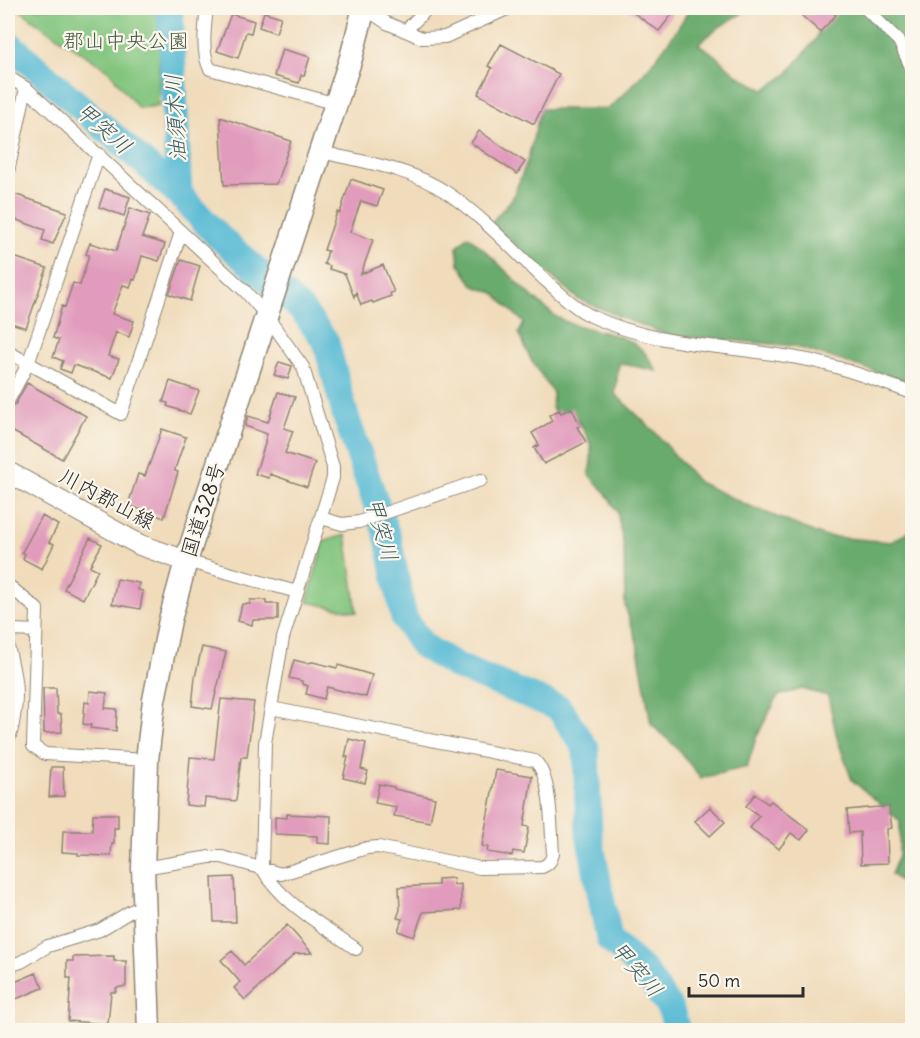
<svg xmlns="http://www.w3.org/2000/svg" width="920" height="1038" font-family="Delius,'Klee One',sans-serif">
  <style>
    .green { fill: #82c57e; stroke: #567854; stroke-width: 1.5 }
    .forest { fill: #69aa6d; stroke: #4a6a4c; stroke-width: 1.5 }
    .lines { fill: none; stroke-linecap: round; stroke-linejoin: round }
    .river { stroke: #55b9d4; stroke-width: 27 }
    .building { fill: #e19bbc }
    .street-casing { stroke: #8e8473; stroke-width: 14 }
    .primary-casing { stroke: #8e8473; stroke-width: 22 }
    .highway-casing { stroke: #8e8473; stroke-width: 25 }
    .street { stroke: #fff; stroke-width: 12 }
    .primary { stroke: #fff; stroke-width: 20 }
    .highway { stroke: #fff; stroke-width: 22 }
    .labels { text-anchor: middle; stroke-width: 4.5; stroke-linejoin: round; paint-order: stroke }
    .park-label { font-size: 21px; fill: #455944; stroke: #fbf7ec }
    .street-label { font-size: 21px; fill: #2b2b2b; stroke: #fbf7ec }
    .water-label { font-size: 22px; font-style: italic; fill: #3a5d66; stroke: #fbf7ec }
  </style>
  <rect width="100%" height="100%" fill="#fbf7ec"/>
  <filter id="ink" filterUnits="userSpaceOnUse"><feTurbulence type="fractalNoise" baseFrequency=".0167" numOctaves="2"/><feDisplacementMap in="SourceGraphic" scale="12" xChannelSelector="R" yChannelSelector="G"/><feConvolveMatrix kernelMatrix="1 2 1 2 8 2 1 2 1" color-interpolation-filters="sRGB"/></filter>
  <filter id="wash" filterUnits="userSpaceOnUse"><feTurbulence type="fractalNoise" baseFrequency=".008" numOctaves="4" result="noise"/><feDisplacementMap in="SourceGraphic" scale="24" xChannelSelector="R" yChannelSelector="G"/><feGaussianBlur stdDeviation="1.35" result="paint"/><feColorMatrix in="noise" values="0 0 0 0 0 0 0 0 0 0 0 0 0 0 0 0 0 1.4 0 .05"/><feComposite in="paint" operator="in"/></filter>
  <g filter="url(#wash)">
    <rect width="100%" height="100%" fill="#f0dcbb"/>
    <path class="green" d="M17,8H161L158,106L138,108L108,70L47,30Z
      M346,535L357,612L307,602L324,541Z"/>
    <path class="forest" d="M690,8H744V12L719,27L698,44L711,52L737,75L764,90L787,74L816,39L825,12L823,8H912V383L794,346L668,335L630,321L578,299L490,224L512,199L527,162L541,109H608C640,80 669,45 690,8Z
      M468,236C498,260 523,292 554,315C579,333 623,328 644,352C649,357 652,365 657,371L619,363L615,394L655,432L698,482L745,504L823,536L891,542L912,530V891L891,874L899,855L900,821L852,780L837,738L828,696L802,689L778,696L756,738L747,767L701,778L675,746L651,724L637,642L625,606L624,548L617,511L605,492L589,475C594,447 592,441 576,418L555,413L552,408L553,393L530,358L519,333L524,323L494,293L474,286L459,264L457,247Z"/>
    <g class="lines">
      <path class="river" d="M170,8L179,194
        M8,43L179,194L217,235L302,310L326,342L345,414L388,538L404,618L422,645L456,666L559,708L586,749L589,834L609,939L645,972L671,1010L677,1030"/>
    </g>
    <g id="blocks">
      <path class="building" d="M627,8H677L659,31Z
        M807,8H828L836,15L820,32L801,15Z
        M264,12L281,17L276,33L259,27Z
        M231,14L254,21L251,33L246,32L238,58L217,51Z
        M501,44L559,74L534,124L478,94L492,68L488,66Z
        M282,49L310,57L304,76L301,75L299,83L274,76Z
        M220,117L291,141L276,184L224,185Z
        M479,131L525,162L517,174L471,143Z
        M351,179L383,190L377,206L361,201L350,232L373,240L361,274L383,265L394,292L390,293L391,296L373,303L372,301L361,305L356,292L354,297L345,274L329,269L330,266L324,264L328,251L324,250L337,212L340,213Z
        M105,189L130,197L124,216L99,207Z
        M11,193L67,212L53,244L42,240L45,230L8,217V202Z
        M130,208L150,215L142,237L165,244L159,261L142,256L135,280L133,279L130,287L123,285L112,314L134,321L129,337L116,332L108,356L119,359L112,378L74,365L71,373L60,369L63,361L53,357L59,340L53,338L62,306L65,307L73,283L80,285L89,255L86,254L90,243L116,251Z
        M8,255L47,268L26,328L8,322Z
        M181,260L200,266L190,301L169,294Z
        M279,362L292,366L288,379L274,375Z
        M170,381L199,391L190,414L167,406L168,403L163,402Z
        M27,383L86,416L62,459L8,429V409L15,405Z
        M278,392L295,397L284,428L293,431L285,453L315,463L307,487L270,474L269,478L255,474L266,441H265L267,434L245,426L248,416L268,422Z
        M572,408L580,426L577,427L586,442L544,464L534,448L539,445L532,433L552,421L549,415L559,410L561,413Z
        M162,429L186,437L175,469V471L178,472L164,518L128,505L138,474L145,476Z
        M42,516L58,525L49,542L54,544L42,569L23,559L25,554L22,552Z
        M90,538L102,544L90,566L98,570L83,599L64,589Z
        M117,579L139,583L138,590L143,591L140,609L112,604Z
        M250,600H266V604H278V620H253L252,625L238,621L242,604H250Z
        M202,647L226,652L212,709L192,706L195,677Z
        M294,660L306,663L313,662L337,668L338,665L372,675L366,697L327,687L324,699L306,694L308,686L302,684V681L289,678Z
        M43,688H56L57,714H61L62,732L44,733Z
        M90,691L107,693L105,708L117,709L116,731L90,728L91,725L83,724L85,702L89,703Z
        M221,699L254,702L247,757H241L236,801L205,798L204,807L186,805L190,757L214,759Z
        M349,739L366,743L361,769L368,771L365,783L343,778L348,757H345Z
        M51,767H63L64,796L49,797Z
        M496,770L532,776L524,826L529,827L524,853L513,851L512,856L487,852L488,847L482,846Z
        M379,784L394,787V789L435,798L430,822L394,816L396,807L375,803Z
        M755,794L768,804L771,801L809,830L801,840L791,833L779,849L750,828L759,816L746,806Z
        M889,806L892,828L887,829L888,863L861,864L860,832L849,833L847,810Z
        M710,807L725,822L710,836L695,821Z
        M93,814H118V828H114V844H112L111,856L78,855V853L62,852L63,831H92Z
        M287,814L331,816L330,844L317,843V836L275,834V817L287,818Z
        M234,877L236,922H214L212,878Z
        M453,878L454,885L461,884V910L423,912L414,937L398,931L402,919L397,918L400,910L399,887L438,885V879Z
        M287,925L312,953L295,954L245,1000L234,988L240,982L221,960L232,951L244,965Z
        M114,956V961H126V986L116,988V992H111L108,1024L68,1021L71,978H67V961H73V957Z
        M36,973L43,988L16,999L11,986L16,984L15,982Z"/>
    </g>
  </g>
  <g filter="url(#ink)">
    <use href="#blocks" fill-opacity="0" stroke="#8e8473" stroke-width="1.5"/>
    <g class="lines">
      <g class="street-casing">
        <path id="street" d="M207,8C205,25 201,53 210,69L336,104
          M364,8L387,23L422,38L445,37L509,8
          M865,8L899,41L912,69
          M405,31L428,8
          M8,77L26,88
          M321,152C362,162 410,168 446,192C482,216 513,250 544,279C559,292 573,307 591,316C661,349 738,345 813,361C845,368 881,382 912,393
          M8,172L26,88L245,291L266,315L303,367L333,467V478L283,638L265,743L262,868C281,903 324,926 356,949
          M8,352L121,414L181,232
          M8,401L28,364L99,154
          M321,518L342,524L359,522L481,480
          M186,561L297,592
          M8,585L37,609L33,746L45,754L147,760
          M8,633L13,630L36,631
          M8,646C14,671 19,691 14,717C13,725 12,733 8,740
          M143,868L210,857H222L281,874L367,848L378,847L480,868L542,867C549,864 551,861 553,854C551,830 552,777 535,761L271,708
          M8,966L21,962L48,946L100,930L131,911L144,906"/>
      </g>
      <g class="primary-casing">
        <path id="primary" d="M8,472L140,545L186,561"/>
      </g>
      <g class="highway-casing">
        <path id="highway" d="M149,1030L143,868L147,760L154,700L170,620L186,561L351,58L364,8"/>
      </g>
      <use href="#street" class="street"/>
      <use href="#primary" class="primary"/>
      <use href="#highway" class="highway"/>
    </g>
  </g>
  <g class="labels">
    <g class="park-label">
      <text x="126" y="48">郡山中央公園</text>
    </g>
    <g class="street-label">
      <text transform="translate(107 499) rotate(28)" y="7">川内郡山線</text>
      <text transform="translate(203 510) rotate(-72)" y="7">国道328号</text>
    </g>
    <g class="water-label">
      <text transform="translate(175 118) rotate(-93)" y="8">油須木川</text>
      <text transform="translate(104 128) rotate(41)" y="8">甲突川</text>
      <text transform="translate(382 529) rotate(74)" y="8">甲突川</text>
      <text transform="translate(637 969) rotate(49)" y="8">甲突川</text>
    </g>
  </g>
  <rect width="920" height="1038" fill="none" stroke="#fbf7ec" stroke-width="30"/>
  <path d="M689 987v9h114v-9" fill="none" stroke="#2b2b2b" stroke-width="3"/>
  <text x="698" y="987" font-size="18" fill="#2b2b2b" stroke="#fbf7ec" stroke-width="4.5" paint-order="stroke">50 m</text>
</svg>
